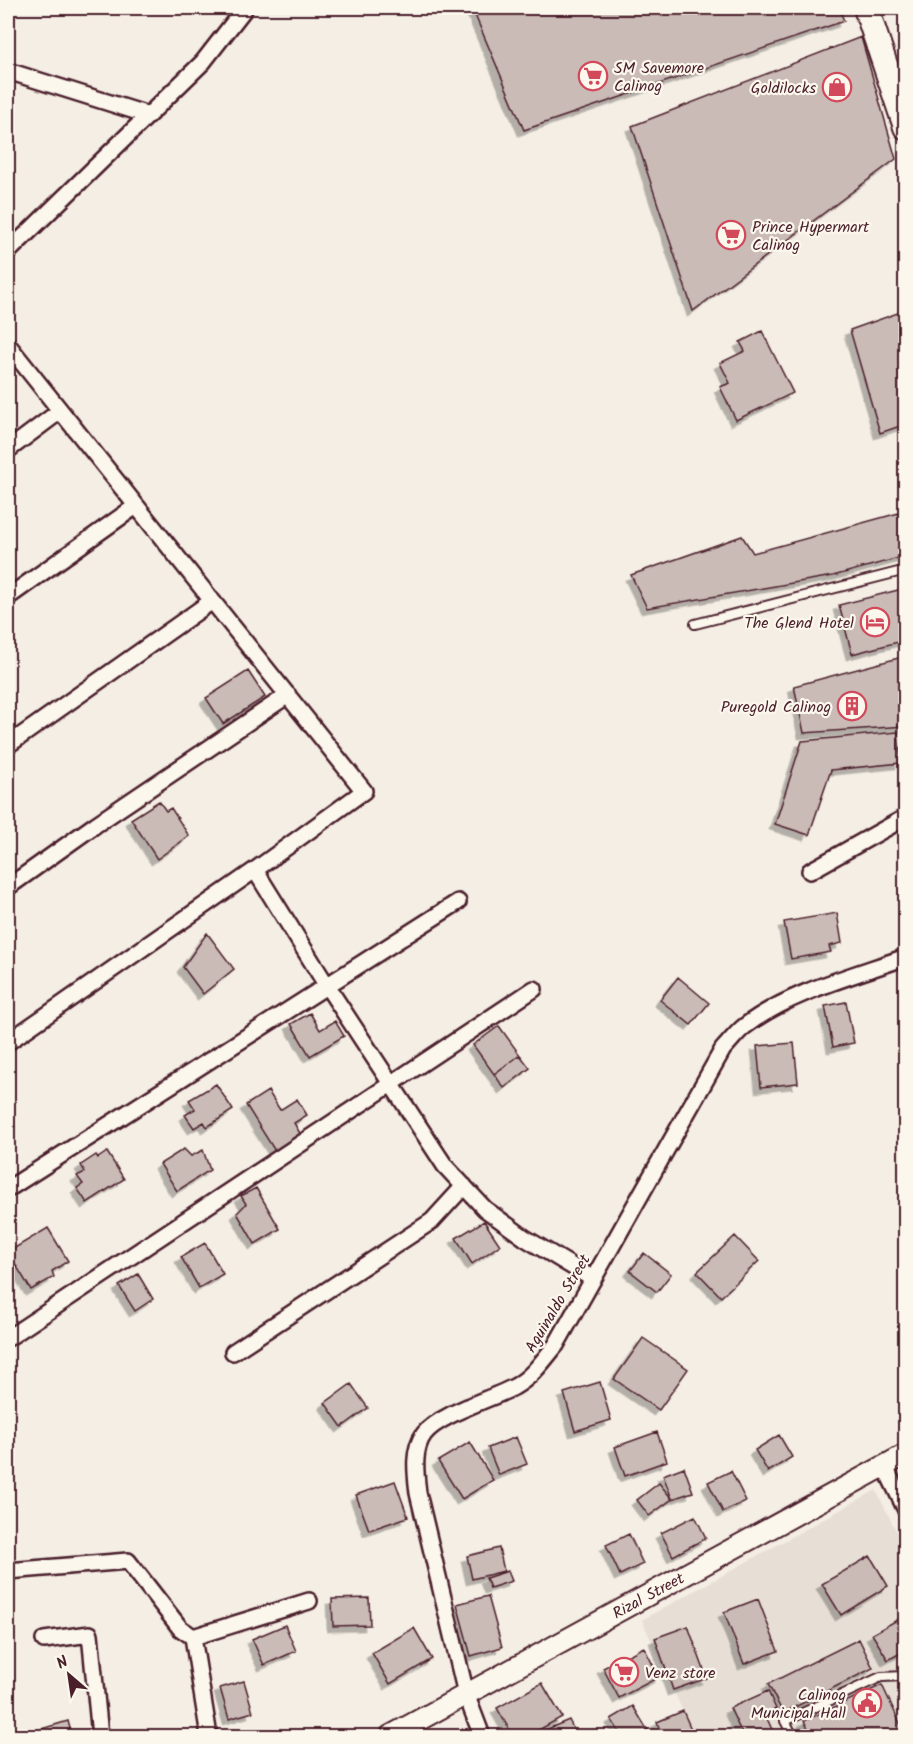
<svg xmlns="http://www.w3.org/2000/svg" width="913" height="1744" font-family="Kalam,sans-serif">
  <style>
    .built { fill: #e7dfd6 }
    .building { fill: #cabbb6; stroke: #4a1f2b; stroke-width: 1.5; filter: url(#shadow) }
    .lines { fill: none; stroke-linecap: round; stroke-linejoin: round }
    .service-casing { stroke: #4a1f2b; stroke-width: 12 }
    .minor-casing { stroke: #4a1f2b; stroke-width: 20 }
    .tertiary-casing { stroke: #4a1f2b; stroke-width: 24 }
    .primary-casing { stroke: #4a1f2b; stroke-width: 28 }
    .service { stroke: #fbf7ec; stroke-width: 8 }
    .minor { stroke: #fbf7ec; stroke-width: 15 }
    .tertiary { stroke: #fbf7ec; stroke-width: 20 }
    .primary { stroke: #fbf7ec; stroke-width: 24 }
    .labels { text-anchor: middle; stroke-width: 4.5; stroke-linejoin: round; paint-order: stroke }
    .poi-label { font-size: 16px; fill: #4a1f2b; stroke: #fbf7ec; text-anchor: end }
    .street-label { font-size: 16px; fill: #4a1f2b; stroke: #fbf7ec }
  </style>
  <defs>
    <filter id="shadow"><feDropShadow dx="-5.5" dy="5.5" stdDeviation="0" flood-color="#0004"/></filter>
  </defs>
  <rect width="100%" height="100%" fill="#f4eee4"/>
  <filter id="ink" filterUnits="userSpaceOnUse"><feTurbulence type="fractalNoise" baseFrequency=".0167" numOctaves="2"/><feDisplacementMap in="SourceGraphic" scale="12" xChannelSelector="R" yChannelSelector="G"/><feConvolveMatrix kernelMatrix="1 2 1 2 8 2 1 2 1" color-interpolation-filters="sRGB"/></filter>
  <g filter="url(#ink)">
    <path class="built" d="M876,1490L905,1549V1736H694L642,1620Z"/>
    <path class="building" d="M472,8H839L844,21L524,130Z
      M861,37L896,159L693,311L632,126Z
      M906,310V424L880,433L850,330Z
      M762,331L793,393L736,420L720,387L730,383L720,363L745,351L740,342Z
      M906,511V556L833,576L647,608L631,575L742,536L753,553Z
      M906,588V640L852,654L839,605Z
      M906,656V726L804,733L794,686Z
      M248,671L265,697L223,724L206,698Z
      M898,732L901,763L831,770L809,835L775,824L802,741Z
      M159,801L166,811L171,808L189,836L157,859L131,819Z
      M837,913L842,943L829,946L831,952L791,959L784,922Z
      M207,933L234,969L203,994L183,967Z
      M678,977L709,1003L691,1025L660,1000Z
      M846,1002L854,1043L833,1047L825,1006Z
      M310,1013L320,1030L335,1021L344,1036L310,1056L291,1024Z
      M499,1026L520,1055L494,1074L473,1045Z
      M794,1043L798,1083L761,1087L757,1046Z
      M520,1055L530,1068L504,1088L494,1074Z
      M216,1084L233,1110L207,1127L204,1122L194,1128L185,1115L195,1109L189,1100Z
      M268,1091L280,1110L297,1099L307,1115L294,1123L301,1135L275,1151L246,1105Z
      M184,1149L191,1156L203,1150L210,1170L177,1191L160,1164Z
      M107,1152L124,1179L87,1203L77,1188L83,1184L77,1176L85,1172L81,1165L96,1155L98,1158Z
      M256,1188L280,1229L255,1244L237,1213L246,1204L241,1196Z
      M484,1221L500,1245L472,1264L456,1238Z
      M48,1228L68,1261L52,1271L54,1277L31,1290L8,1252Z
      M735,1236L759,1261L721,1297L697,1272Z
      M205,1243L223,1274L199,1288L181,1257Z
      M644,1253L671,1274L657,1292L630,1271Z
      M138,1274L153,1299L135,1311L119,1286Z
      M643,1338L688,1369L659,1410L614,1379Z
      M600,1382L611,1420L575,1431L564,1393Z
      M351,1384L368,1408L342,1427L325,1403Z
      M657,1432L667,1461L625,1476L615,1447Z
      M779,1435L792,1457L768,1472L755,1450Z
      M516,1437L527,1464L499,1475L488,1448Z
      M470,1442L493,1480L462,1499L438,1461Z
      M684,1467L693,1492L672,1499L663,1475Z
      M731,1471L746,1501L723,1512L708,1482Z
      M395,1481L408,1517L369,1530L356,1495Z
      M659,1483L672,1499L649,1516L637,1500Z
      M695,1516L706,1538L673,1556L661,1533Z
      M629,1534L643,1564L620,1575L606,1545Z
      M499,1548L504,1571L472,1579L467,1556Z
      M870,1556L888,1586L841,1615L822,1584Z
      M508,1571L512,1581L490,1588L486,1578Z
      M488,1596L502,1647L471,1656L457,1604Z
      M369,1598L370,1625L333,1626L332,1599Z
      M758,1599L778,1651L744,1664L724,1612Z
      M906,1615V1650L888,1660L872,1634Z
      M285,1625L296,1651L264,1665L252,1639Z
      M688,1626L707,1678L673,1690L655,1638Z
      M414,1628L432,1659L390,1684L372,1653Z
      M859,1639L873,1668L783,1713L768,1684Z
      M644,1647L659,1677L619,1698L603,1668Z
      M244,1681L253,1712L229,1719L220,1688Z
      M542,1683L562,1717L528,1736H513L497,1708Z
      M882,1685L906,1736H812L804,1721Z
      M768,1691L776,1709L765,1714L775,1736H743L730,1708Z
      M633,1706L648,1731L639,1736H622L611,1719Z
      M683,1711L694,1736H662L657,1722Z
      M569,1720L577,1736H531Z
      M68,1721L72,1736H40L38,1730Z"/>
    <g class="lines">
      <g class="service-casing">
        <path id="service" d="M695,624L906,570
          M793,1736L785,1721L881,1677L906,1676"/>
      </g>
      <g class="minor-casing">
        <path id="minor" d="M8,71L148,115
          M8,252L203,62L245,8
          M8,345L364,791L255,870L8,1042
          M8,450L60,411
          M8,597L136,506
          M8,745L212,601
          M255,870L327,986L445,1166L485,1209L525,1238L593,1279
          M810,871L906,817
          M8,887L95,825L288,695
          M8,1189L458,902
          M8,1338L534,989
          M233,1352L432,1221L464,1186
          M884,1465L906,1510
          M8,1571L128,1561L180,1628L193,1637L309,1601
          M193,1637L209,1736
          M44,1640L90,1634L100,1736
          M482,1736L466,1694L418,1493C416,1475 412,1450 424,1434C438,1415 491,1399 514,1387C532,1377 543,1361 556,1345L723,1049C730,1042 737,1032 745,1026C790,992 853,976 906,957"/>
      </g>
      <g class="tertiary-casing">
        <g id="tertiary">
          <path id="s1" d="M390,1736L906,1454"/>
        </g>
      </g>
      <g class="primary-casing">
        <path id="primary" d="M866,8L906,127"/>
      </g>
      <use href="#service" class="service"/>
      <use href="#minor" class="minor"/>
      <use href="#tertiary" class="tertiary"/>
      <use href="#primary" class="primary"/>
    </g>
  </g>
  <defs>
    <g id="supermarket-ring" transform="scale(1.5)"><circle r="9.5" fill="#fbf7ec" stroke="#d1495b" stroke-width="1.5"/><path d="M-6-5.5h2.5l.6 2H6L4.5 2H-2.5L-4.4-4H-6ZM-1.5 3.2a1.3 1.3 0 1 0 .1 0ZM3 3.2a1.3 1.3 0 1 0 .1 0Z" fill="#d1495b"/></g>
    <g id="shop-ring" transform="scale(1.5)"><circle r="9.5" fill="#fbf7ec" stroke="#d1495b" stroke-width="1.5"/><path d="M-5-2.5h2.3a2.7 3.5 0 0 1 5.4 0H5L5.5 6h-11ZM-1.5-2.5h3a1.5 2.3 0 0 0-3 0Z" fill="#d1495b"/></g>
    <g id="hotel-ring" transform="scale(1.5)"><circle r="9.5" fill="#fbf7ec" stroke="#d1495b" stroke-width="1.5"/><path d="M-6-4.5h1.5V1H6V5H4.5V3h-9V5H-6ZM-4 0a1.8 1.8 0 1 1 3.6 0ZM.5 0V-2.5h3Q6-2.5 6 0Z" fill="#d1495b"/></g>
    <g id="building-ring" transform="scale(1.5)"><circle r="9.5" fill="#fbf7ec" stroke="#d1495b" stroke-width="1.5"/><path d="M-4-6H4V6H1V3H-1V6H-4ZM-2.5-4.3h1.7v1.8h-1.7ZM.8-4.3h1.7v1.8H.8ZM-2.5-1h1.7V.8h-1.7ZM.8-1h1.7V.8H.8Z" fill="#d1495b"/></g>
    <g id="civic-ring" transform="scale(1.5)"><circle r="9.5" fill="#fbf7ec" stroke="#d1495b" stroke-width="1.5"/><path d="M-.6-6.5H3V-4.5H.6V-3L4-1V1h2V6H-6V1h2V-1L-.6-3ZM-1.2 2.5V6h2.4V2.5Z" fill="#d1495b"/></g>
  </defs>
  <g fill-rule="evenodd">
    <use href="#supermarket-ring" x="593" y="76"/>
    <use href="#shop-ring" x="837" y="87"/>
    <use href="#supermarket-ring" x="731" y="235"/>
    <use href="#hotel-ring" x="875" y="622"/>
    <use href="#building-ring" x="852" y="706"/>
    <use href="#supermarket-ring" x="624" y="1672"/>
    <use href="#civic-ring" x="867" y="1703"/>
  </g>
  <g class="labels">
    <g class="poi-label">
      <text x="614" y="73" text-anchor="start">SM Savemore<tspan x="614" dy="18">Calinog</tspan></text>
      <text x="816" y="93">Goldilocks</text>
      <text x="752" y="232" text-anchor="start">Prince Hypermart<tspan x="752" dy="18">Calinog</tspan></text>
      <text x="854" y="628">The Glend Hotel</text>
      <text x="831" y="712">Puregold Calinog</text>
      <text x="645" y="1678" text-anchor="start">Venz store</text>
      <text x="846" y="1700">Calinog<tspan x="846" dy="18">Municipal Hall</tspan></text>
    </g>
    <g class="street-label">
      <text transform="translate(557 1303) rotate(-59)" y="6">Aguinaldo Street</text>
      <text dy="6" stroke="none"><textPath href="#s1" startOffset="294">Rizal Street</textPath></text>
    </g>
  </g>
  <rect width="913" height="1744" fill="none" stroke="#fbf7ec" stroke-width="30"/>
  <rect x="15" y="15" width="883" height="1714" fill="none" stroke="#4a1f2b" stroke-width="2" filter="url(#ink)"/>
  <g transform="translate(69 1675) rotate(331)" stroke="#fbf7ec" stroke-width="4.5" paint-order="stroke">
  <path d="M0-4.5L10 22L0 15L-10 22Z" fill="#4a1f2b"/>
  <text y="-9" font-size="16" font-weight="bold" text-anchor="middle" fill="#4a1f2b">N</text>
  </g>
</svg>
